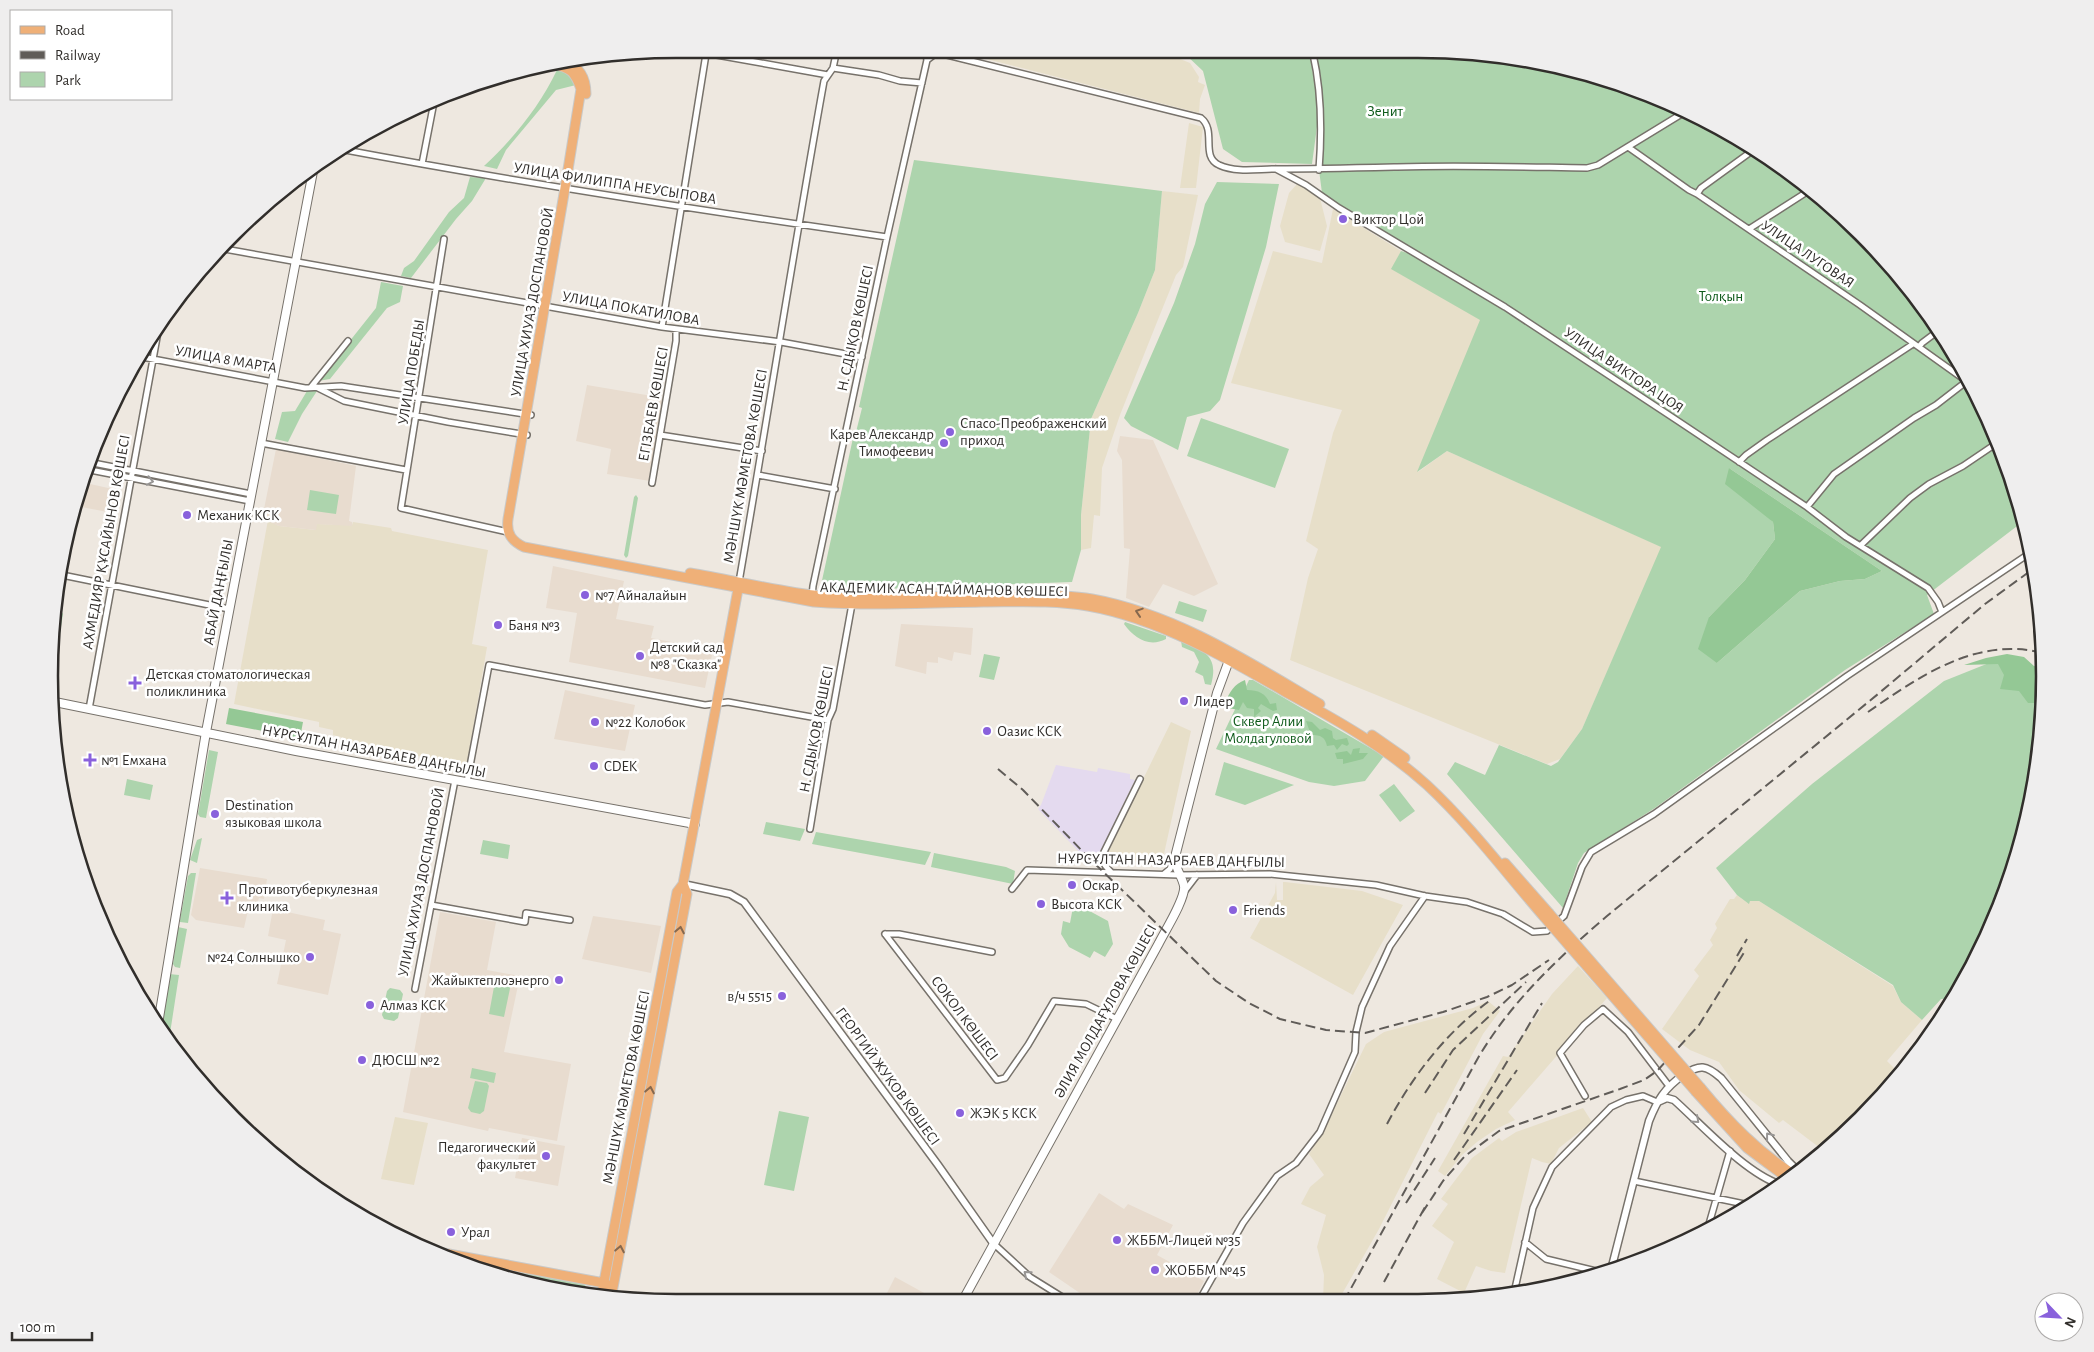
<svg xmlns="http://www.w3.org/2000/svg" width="2094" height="1352" font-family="'Alegreya Sans',sans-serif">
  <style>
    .commercial { fill: #e4daef }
    .industrial { fill: #e7dfc9 }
    .built { fill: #e8dccf }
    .green { fill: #add4ad; fill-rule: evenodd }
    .forest { fill: #94c895 }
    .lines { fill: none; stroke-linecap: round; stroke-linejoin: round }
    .minor-casing { stroke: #77726b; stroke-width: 8 }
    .tertiary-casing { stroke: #77726b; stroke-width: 9 }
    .secondary-casing { stroke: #77726b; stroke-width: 10 }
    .primary-casing { stroke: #c9c9c8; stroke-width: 11 }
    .minor { stroke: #fff; stroke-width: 5 }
    .tertiary { stroke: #fff; stroke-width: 6 }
    .secondary { stroke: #fff; stroke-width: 8 }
    .primary { stroke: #efb078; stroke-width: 9 }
    .rail { stroke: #605c58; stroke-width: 2; stroke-dasharray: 10 5; stroke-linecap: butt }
    .primary-bridge-casing { stroke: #c9c9c8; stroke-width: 11; stroke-linecap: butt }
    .primary-bridge { stroke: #efb078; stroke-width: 9 }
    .oneway { stroke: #989695 }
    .oneway2 { stroke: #86684e }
    .poi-dot { fill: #8961dc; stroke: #fff; stroke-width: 2 }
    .labels { text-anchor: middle; stroke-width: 5; stroke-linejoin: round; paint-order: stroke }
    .park-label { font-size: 15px; fill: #0f5b1b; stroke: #fff }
    .street-label { font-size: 15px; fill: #312e2b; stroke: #fff }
    .poi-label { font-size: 15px; fill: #312e2b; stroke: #fff; text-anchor: start }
    .rim { fill: none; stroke: #312e2b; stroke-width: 2.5 }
  </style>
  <rect width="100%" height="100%" fill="#eee8e0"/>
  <path class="commercial" d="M1056,765L1097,772L1098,768L1130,774V779L1135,780L1100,852L1090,859L1087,860L1038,809L1041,805Z"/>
  <path class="industrial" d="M967,54H1168L1190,63L1199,77L1198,82L1205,85L1200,99L1199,113Z
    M1189,123L1203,127L1196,188H1180Z
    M1297,184L1302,185L1320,198L1327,226L1320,251L1285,242L1280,226L1289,193Z
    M1162,191L1198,195L1183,267L1176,275L1157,322L1120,415L1102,468L1100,516L1094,515L1091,548L1081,550V515L1091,419L1138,313L1155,270Z
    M1333,209L1401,251L1392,269L1481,320L1418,472L1447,451L1662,547L1582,729L1560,759L1547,764L1290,660L1308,578L1318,549L1306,541L1333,433L1342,410L1231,383L1273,251L1322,263Z
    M268,520L279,526L316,530V524L352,525L353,522L391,528L392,531L488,550L472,644L487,647L467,764L340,743L341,737L333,735V730L319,727V722L234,704Z
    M1171,722L1191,731L1162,863L1126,860L1108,851Z
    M1276,882L1277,900H1283V882H1285L1362,891L1403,905L1353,995L1250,938L1275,893Z
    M1737,895L1748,903L1750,901H1759L1893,986L1901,1002L1922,1020L1887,1061L1895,1069L1888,1088L1890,1089L1824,1151L1783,1120L1779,1123L1739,1090L1719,1062L1690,1050L1662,1029L1699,976L1694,970L1713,945L1710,940L1717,928L1715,924L1730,899H1734Z
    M1578,966L1607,998L1508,1112L1515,1120L1496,1129L1477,1142L1462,1155L1445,1176L1438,1171L1503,1056L1508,1057L1552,994Z
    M1488,1001L1500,1011L1483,1034L1441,1114L1438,1112L1379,1229L1338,1301H1323L1324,1275L1317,1247L1326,1215L1301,1204L1310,1187L1324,1175L1309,1154L1322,1134L1366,1044L1384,1032L1473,1008Z
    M1583,1108L1592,1122L1559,1148L1551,1164L1542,1162L1532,1158L1505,1273L1491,1271L1476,1266L1464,1293L1437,1279L1454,1242L1432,1226L1448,1204L1441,1199L1472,1158L1499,1138L1502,1141L1516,1132Z
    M395,1117L428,1123L414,1185L381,1179Z"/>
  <path class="built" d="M587,385L664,398L650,481L607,474L611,449L576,441Z
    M1120,436L1153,440L1218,584L1194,596L1163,584L1149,607L1126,598L1130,549L1124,548L1122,460L1117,451Z
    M276,449L356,466L349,521L352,522V526L317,524L316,530L279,526L262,519Z
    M81,482L117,490L113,513L76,506Z
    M553,566L624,581L616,619L654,626L651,638L713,650L705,688L569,662L577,613L546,608Z
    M901,624L973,628L971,655L954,652L952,661L938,657V663L927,662L926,674L895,666Z
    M565,690L635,705L625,751L554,739Z
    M200,868L267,879L264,899L259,898L256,907L249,906L244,928L196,920L191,915Z
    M273,909L325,920L323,930L341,934L328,995L277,984L286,940L268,936Z
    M440,912L496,922L487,970L520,976L504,1052L571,1064L557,1141L489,1128L488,1131L403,1112Z
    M593,916L661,926L651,973L582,959Z
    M522,1138L565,1146L558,1186L515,1178Z
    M1099,1193L1124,1209L1128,1204L1173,1225L1157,1255L1204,1281L1194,1301L1090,1300L1049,1272Z
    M895,1277L926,1294L930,1293L941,1300L884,1299Z"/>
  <path class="green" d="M1185,54H1500L1619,82L1695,113L1831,204L1915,294L1980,398L2025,520L1927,595L1934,614L1845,670L1655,808L1584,853L1578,863L1563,908L1447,774L1455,762L1485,775L1499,745L1551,766L1558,762L1582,729L1661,547L1447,451L1417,472L1480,320L1391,269L1401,251L1414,255L1322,193L1319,170L1322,133L1314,61L1311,62L1317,98L1318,119L1312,164L1242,162L1223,149L1203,71ZM1729,468L1882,571L1865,579L1840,581L1800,591L1717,663L1709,617L1745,580L1775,539L1773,522Z
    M557,70C566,71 572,77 576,85L556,90L506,150L497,169L484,166C513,139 540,106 557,70Z
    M914,160L1162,191L1155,270L1138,313L1091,419L1081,515V550L1072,582L882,589L832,588L821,585L853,438L855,436L862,408L859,407Z
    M470,177L486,178L472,201L456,219L411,278L401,276L404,268L414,261L449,212L464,198Z
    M1217,182L1279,184L1266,247L1220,400L1210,411L1187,417L1178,450L1131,426L1124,418L1174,303L1195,244L1205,204Z
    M381,282L403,286L400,302L387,308L330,379L318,381L376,308Z
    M307,391H317L302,414L288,442L275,439L282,412L295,411Z
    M1201,418L1289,449L1275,488L1187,456Z
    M310,490L339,495L336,514L307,510Z
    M636,495L638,498L628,556L626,558L624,555L634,497Z
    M1179,601L1207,610L1203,622L1175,613Z
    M55,610L61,611L63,614L59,640H50Z
    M1125,622L1166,636V639C1149,648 1134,638 1124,624Z
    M1181,641C1205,651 1219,656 1211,685L1205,684L1203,676L1195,672L1199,662L1194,652L1182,647Z
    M984,654L1000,657L994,680L979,677Z
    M1999,659L2042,692L2040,758L2012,877L1961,989L1955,998L1941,999L1922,1020L1901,1002L1893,985L1759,901H1750L1749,904L1737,895L1716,868L1812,784L1944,681Z
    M1249,680H1253L1384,756L1365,781L1334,786L1309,782L1216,749Z
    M209,750L218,752L206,818L200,817L198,814Z
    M1224,762L1294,785L1245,805L1215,795Z
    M127,779L153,785L150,800L124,795Z
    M1394,784L1415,811L1400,822L1379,795Z
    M766,822L805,829L800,841L763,834Z
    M816,832L931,852L925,865L812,844Z
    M202,838L197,863L190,860L197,840Z
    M483,840L510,845L508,859L480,854Z
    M934,853L1006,867L1015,871L1013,884L931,867Z
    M191,873H196L188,923L180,922V920L188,876Z
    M677,907L681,908L614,1268L610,1267Z
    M1073,907L1084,908L1108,921L1113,944L1105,957L1094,951L1090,958L1069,947L1061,934L1063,921L1070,923Z
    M178,927L187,929L180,968L175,967L173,964Z
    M169,974L179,975L169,1040L162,1030Z
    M496,976L512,979L504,1017L489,1014Z
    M390,988L400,990L403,994L398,1018L394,1021L384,1019L382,1015L387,991Z
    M472,1068L496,1073L494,1083L470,1078Z
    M475,1081L487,1083L489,1086L484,1111L480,1114L471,1112L468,1108Z
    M779,1111L809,1117L794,1191L764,1185Z
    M436,1255L586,1282L585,1287L488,1270Z"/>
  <path class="forest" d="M1729,468L1882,571L1865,579L1840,581L1800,591L1717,663L1698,649L1709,617L1745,580L1775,539L1773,522L1725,484Z
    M2007,654L2024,657L2034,666L2043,668L2041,723L2035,720L2036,703H2028L2019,691L2000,689L2004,675L1998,664L1964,665L1986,658Z
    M1245,680L1247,690C1258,690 1266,693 1270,704L1276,703L1277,710L1273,711L1261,704L1258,708L1261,711L1254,717V709L1247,708L1243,702L1239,710L1228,708L1225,702C1230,692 1234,684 1245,680Z
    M229,708L303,722L300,738L226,724Z
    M1306,721L1312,722L1320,730L1325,728L1332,731L1333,738L1336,740L1347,738L1349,744L1347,746L1342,744L1337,750L1334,745L1327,746C1325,737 1321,735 1311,735Z
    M1360,748L1359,753H1368L1363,759L1343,764V759H1337L1335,753L1347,751L1351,755L1353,749Z"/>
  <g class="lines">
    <g class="minor-casing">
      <path id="minor" d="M711,54L828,75
        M943,54L1201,118C1217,131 1200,156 1219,165C1237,173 1257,169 1275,169C1316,169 1356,168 1397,167C1460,165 1524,167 1587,168L1598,165L1688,110
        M1313,54C1322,93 1322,131 1319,170
        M927,60L935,54
        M833,68L879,75L900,81L922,83
        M1628,147L1689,190L1697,194L1860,305L1972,385
        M340,149C521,183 704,211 887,237
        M422,164L434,102
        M1276,169L1306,185L1339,208L1505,307L1678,421L1807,507L1846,537L1928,588L1938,602L1942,612
        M1697,194L1701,188L1752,151
        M1749,229L1810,190
        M444,239L401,508L508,532
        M219,248L662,327L781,342L862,357
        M662,327L706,54
        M1919,347L1922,343L1938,331
        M137,356L305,388L341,386L531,415
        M311,387L348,341
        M316,387L344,401L448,422L527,435
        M660,435L762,451
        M261,443L406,470
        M88,462L251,494
        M1739,462L1746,455L1767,440L1913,344
        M85,469L250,501
        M758,475L835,489
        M652,483L676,341V329
        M1807,507L1834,474L1914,418L1936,405L1967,381
        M1861,545L1910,498L1929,484L1963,466L1997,443
        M62,575L229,609
        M739,582C768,415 794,247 824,81L833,68L836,54
        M812,596L813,586L887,237L927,60L926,54
        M89,709L160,321
        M467,782L489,665L705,705L728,702L828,720
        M810,829L828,720L833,709L852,604
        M1111,872C1105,866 1102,863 1103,854L1140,779
        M1164,874L1170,869L1174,859
        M1012,889L1027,870L1179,875L1270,874L1376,885L1425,896L1467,902L1503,914L1533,932L1547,931L1564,916L1582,867L1591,852L1654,814L1847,676L2030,553
        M1184,892L1197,875
        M431,905L525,922L526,913L570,920
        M885,934L997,1080L1005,1078L1028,1045L1054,1001L1086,1004L1117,1019
        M885,934H899L992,952
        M415,989L455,780
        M1585,1096L1560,1053L1584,1025L1603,1009L1628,1032L1669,1086
        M1634,1181L1749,1205
        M1707,1231L1730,1151
        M1525,1242L1546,1259L1604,1273
        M993,1243L1030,1277L1067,1300
        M1514,1293L1533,1208L1552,1167L1611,1107L1626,1100L1643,1096L1657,1102
        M1199,1301L1243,1223L1277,1176L1296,1163L1320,1132L1355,1052L1356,1032L1362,1007L1390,946L1425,896"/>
    </g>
    <g class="tertiary-casing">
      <path id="tertiary" d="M683,884L730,894L744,902L938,1165L993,1243
        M1658,1102L1667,1098L1674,1100C1702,1125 1747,1175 1782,1185
        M1611,1270L1649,1121C1658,1099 1664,1089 1683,1075C1700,1064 1706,1065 1721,1078L1788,1161L1800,1173"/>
    </g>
    <g class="secondary-casing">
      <path id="secondary" d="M50,701L296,751L695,824
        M158,1024L206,732L314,166
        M611,1297L632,1298
        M963,1300L1159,943C1165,931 1186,898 1184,886C1182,875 1174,868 1175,857L1217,693L1231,655"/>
    </g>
    <g class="primary-casing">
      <path id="primary" d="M565,61C580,67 586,78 586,94
        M553,64C571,68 575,72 581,89L565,188L508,519C506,534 512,541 524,547L814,602C870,606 927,603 983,602C1017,602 1053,600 1088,606C1157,618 1227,658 1287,693C1337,720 1385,747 1427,785C1470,825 1506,873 1544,917
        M690,573C744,582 799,597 854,598C909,598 965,595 1020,595C1044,595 1068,595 1092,599C1175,614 1249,662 1320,704
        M1372,735L1405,758
        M1505,863L1549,913
        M1701,1088C1729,1122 1758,1152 1796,1176
        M1696,1092L1747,1148L1790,1180
        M422,1249L604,1283L608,1285
        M546,1285L607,1297
        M601,1298L677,892L683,884L739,584
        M611,1298L687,894L683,884"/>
    </g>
    <use href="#minor" class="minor"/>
    <use href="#tertiary" class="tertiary"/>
    <use href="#secondary" class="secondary"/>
    <use href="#primary" class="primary"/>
    <path class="rail" d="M1868,712C1920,676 1977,636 2043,653
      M998,769L1023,790L1090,859L1216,981L1249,1003L1280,1019L1326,1030L1365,1033L1443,1012L1487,997L1512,985L1549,960
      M1737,956L1747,939
      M1425,1093L1453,1050L1526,982
      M1387,1124C1413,1075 1447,1031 1492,999
      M1464,1134L1542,1003
      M1454,1160L1517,1070
      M1406,1203L1435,1158
      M1422,1213L1443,1181L1465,1156L1499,1131L1620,1089L1644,1080L1657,1071L1699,1025L1745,951
      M1384,1282L1425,1207
      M1344,1301L1478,1058C1511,1002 1557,959 1607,916L1878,694L1985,604L2033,569"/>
    <g class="primary-bridge-casing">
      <path id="primary-bridge" d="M1549,913L1701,1088
        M1544,917L1696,1092"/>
    </g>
    <use href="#primary-bridge" class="primary-bridge"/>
  </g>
  <defs><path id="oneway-chevron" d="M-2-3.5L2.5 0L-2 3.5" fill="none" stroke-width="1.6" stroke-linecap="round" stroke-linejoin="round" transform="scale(1.25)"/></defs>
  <g class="oneway">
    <use href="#oneway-chevron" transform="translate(150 481) rotate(11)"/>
    <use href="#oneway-chevron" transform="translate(1696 1120) rotate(42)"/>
    <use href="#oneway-chevron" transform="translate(1769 1136) rotate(-128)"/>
    <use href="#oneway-chevron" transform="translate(1027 1274) rotate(-141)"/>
  </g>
  <g class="oneway2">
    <use href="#oneway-chevron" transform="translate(1139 612) rotate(-162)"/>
    <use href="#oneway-chevron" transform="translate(680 930) rotate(-79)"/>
    <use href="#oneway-chevron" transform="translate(650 1090) rotate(-79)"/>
    <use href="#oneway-chevron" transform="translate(620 1249) rotate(-79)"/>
  </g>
  <g class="poi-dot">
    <circle cx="1343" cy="219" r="5"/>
    <circle cx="950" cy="432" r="5"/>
    <circle cx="944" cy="443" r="5"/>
    <circle cx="187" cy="515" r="5"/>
    <circle cx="585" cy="595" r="5"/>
    <circle cx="498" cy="625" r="5"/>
    <circle cx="640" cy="656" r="5"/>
    <path d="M132.5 675.5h5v5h5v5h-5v5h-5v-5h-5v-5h5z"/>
    <circle cx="1184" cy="701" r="5"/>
    <circle cx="595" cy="722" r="5"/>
    <circle cx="987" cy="731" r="5"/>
    <path d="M87.5 752.5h5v5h5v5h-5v5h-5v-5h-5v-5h5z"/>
    <circle cx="594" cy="766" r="5"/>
    <circle cx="215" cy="814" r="5"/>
    <circle cx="1072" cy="885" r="5"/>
    <path d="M224.5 890.5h5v5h5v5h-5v5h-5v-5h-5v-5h5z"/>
    <circle cx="1041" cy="904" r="5"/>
    <circle cx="1233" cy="910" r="5"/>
    <circle cx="310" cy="957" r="5"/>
    <circle cx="559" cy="980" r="5"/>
    <circle cx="782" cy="996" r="5"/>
    <circle cx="370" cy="1005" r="5"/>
    <circle cx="362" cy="1060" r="5"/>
    <circle cx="960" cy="1113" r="5"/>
    <circle cx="546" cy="1156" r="5"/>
    <circle cx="451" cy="1232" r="5"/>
    <circle cx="1117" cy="1240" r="5"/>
    <circle cx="1155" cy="1270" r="5"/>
  </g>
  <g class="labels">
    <g class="park-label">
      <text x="1385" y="116">Зенит</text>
      <text x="1721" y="301">Толқын</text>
      <text x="1268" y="726">Сквер Алии<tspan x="1268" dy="17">Молдагуловой</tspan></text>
    </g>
    <g class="street-label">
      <text transform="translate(615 183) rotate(9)" y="5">УЛИЦА ФИЛИППА НЕУСЫПОВА</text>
      <text transform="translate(1808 254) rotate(34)" y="5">УЛИЦА ЛУГОВАЯ</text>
      <text transform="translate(532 302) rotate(-80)" y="5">УЛИЦА ХИУАЗ ДОСПАНОВОЙ</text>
      <text transform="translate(631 308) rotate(10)" y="5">УЛИЦА ПОКАТИЛОВА</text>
      <text transform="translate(855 328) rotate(-78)" y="5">Н. СДЫҚОВ КӨШЕСІ</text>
      <text transform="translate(226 359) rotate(10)" y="5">УЛИЦА 8 МАРТА</text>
      <text transform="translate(1624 370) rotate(34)" y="5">УЛИЦА ВИКТОРА ЦОЯ</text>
      <text transform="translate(411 372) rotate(-81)" y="5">УЛИЦА ПОБЕДЫ</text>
      <text transform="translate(653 404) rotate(-80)" y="5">ЕГІЗБАЕВ КӨШЕСІ</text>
      <text transform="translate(745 466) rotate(-80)" y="5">МӘНШҮК МӘМЕТОВА КӨШЕСІ</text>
      <text transform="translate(106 542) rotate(-80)" y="5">АХМЕДИЯР ҚҰСАЙЫНОВ КӨШЕСІ</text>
      <text transform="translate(944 589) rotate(1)" y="5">АКАДЕМИК АСАН ТАЙМАНОВ КӨШЕСІ</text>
      <text transform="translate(218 592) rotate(-79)" y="5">АБАЙ ДАҢҒЫЛЫ</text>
      <text transform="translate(816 729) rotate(-79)" y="5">Н. СДЫҚОВ КӨШЕСІ</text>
      <text transform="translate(374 751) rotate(11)" y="5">НҰРСҰЛТАН НАЗАРБАЕВ ДАҢҒЫЛЫ</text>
      <text transform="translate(1171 860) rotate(1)" y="5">НҰРСҰЛТАН НАЗАРБАЕВ ДАҢҒЫЛЫ</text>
      <text transform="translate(421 882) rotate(-79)" y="5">УЛИЦА ХИУАЗ ДОСПАНОВОЙ</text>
      <text transform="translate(1105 1011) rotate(-61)" y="5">ӘЛИЯ МОЛДАҒҰЛОВА КӨШЕСІ</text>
      <text transform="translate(965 1018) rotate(53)" y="5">СОКОЛ КӨШЕСІ</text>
      <text transform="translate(888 1076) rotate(54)" y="5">ГЕОРГИЙ ЖУКОВ КӨШЕСІ</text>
      <text transform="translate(626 1087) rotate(-79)" y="5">МӘНШҮК МӘМЕТОВА КӨШЕСІ</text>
    </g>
    <g class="poi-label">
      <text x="1353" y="224">Виктор Цой</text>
      <text x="960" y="428">Спасо-Преображенский<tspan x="960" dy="17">приход</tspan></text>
      <text x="934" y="439" text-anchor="end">Карев Александр<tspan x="934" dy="17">Тимофеевич</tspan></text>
      <text x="197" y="520">Механик КСК</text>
      <text x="595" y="600">№7 Айналайын</text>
      <text x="508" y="630">Баня №3</text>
      <text x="650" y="652">Детский сад<tspan x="650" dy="17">№8 "Сказка"</tspan></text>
      <text x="146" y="679">Детская стоматологическая<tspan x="146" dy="17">поликлиника</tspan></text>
      <text x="1194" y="706">Лидер</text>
      <text x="605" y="727">№22 Колобок</text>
      <text x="997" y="736">Оазис КСК</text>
      <text x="101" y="765">№1 Емхана</text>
      <text x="604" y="771">CDEK</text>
      <text x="225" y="810">Destination<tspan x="225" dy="17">языковая школа</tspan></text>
      <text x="1082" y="890">Оскар</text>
      <text x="238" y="894">Противотуберкулезная<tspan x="238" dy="17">клиника</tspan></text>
      <text x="1051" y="909">Высота КСК</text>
      <text x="1243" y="915">Friends</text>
      <text x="300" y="962" text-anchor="end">№24 Солнышко</text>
      <text x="549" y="985" text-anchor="end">Жайыктеплоэнерго</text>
      <text x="772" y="1001" text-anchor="end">в/ч 5515</text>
      <text x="380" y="1010">Алмаз КСК</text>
      <text x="372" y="1065">ДЮСШ №2</text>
      <text x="970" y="1118">ЖЭК 5 КСК</text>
      <text x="536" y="1152" text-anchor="end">Педагогический<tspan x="536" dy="17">факультет</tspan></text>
      <text x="461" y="1237">Урал</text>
      <text x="1127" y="1245">ЖББМ-Лицей №35</text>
      <text x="1165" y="1275">ЖОББМ №45</text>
    </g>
  </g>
  <path d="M0 0H2094V1352H0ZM676 58H1418A618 618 0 0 1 2036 676V676A618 618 0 0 1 1418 1294H676A618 618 0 0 1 58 676V676A618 618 0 0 1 676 58Z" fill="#efeeee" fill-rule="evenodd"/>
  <path class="rim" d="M676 58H1418A618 618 0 0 1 2036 676V676A618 618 0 0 1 1418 1294H676A618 618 0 0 1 58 676V676A618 618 0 0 1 676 58Z"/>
  <rect x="10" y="10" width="162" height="90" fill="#ffffff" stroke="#adabaa"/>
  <rect x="20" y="26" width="25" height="8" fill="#efb078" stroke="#adabaa"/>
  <text x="55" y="35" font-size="15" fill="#312e2b">Road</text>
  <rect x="20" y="51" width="25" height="8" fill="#605c58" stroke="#adabaa"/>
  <text x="55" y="60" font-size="15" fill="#312e2b">Railway</text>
  <rect x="20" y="72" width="25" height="15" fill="#add4ad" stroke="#adabaa"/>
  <text x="55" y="85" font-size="15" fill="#312e2b">Park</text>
  <g transform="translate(2059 1317) rotate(115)"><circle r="24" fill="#ffffff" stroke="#adabaa"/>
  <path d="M0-4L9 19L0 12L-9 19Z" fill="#8961dc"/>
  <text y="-8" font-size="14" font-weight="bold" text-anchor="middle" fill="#312e2b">N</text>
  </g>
  <path d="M12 1332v8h80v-8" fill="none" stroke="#312e2b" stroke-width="2.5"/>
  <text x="20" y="1332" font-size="15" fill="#312e2b" stroke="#ffffff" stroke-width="4" paint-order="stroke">100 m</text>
</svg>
